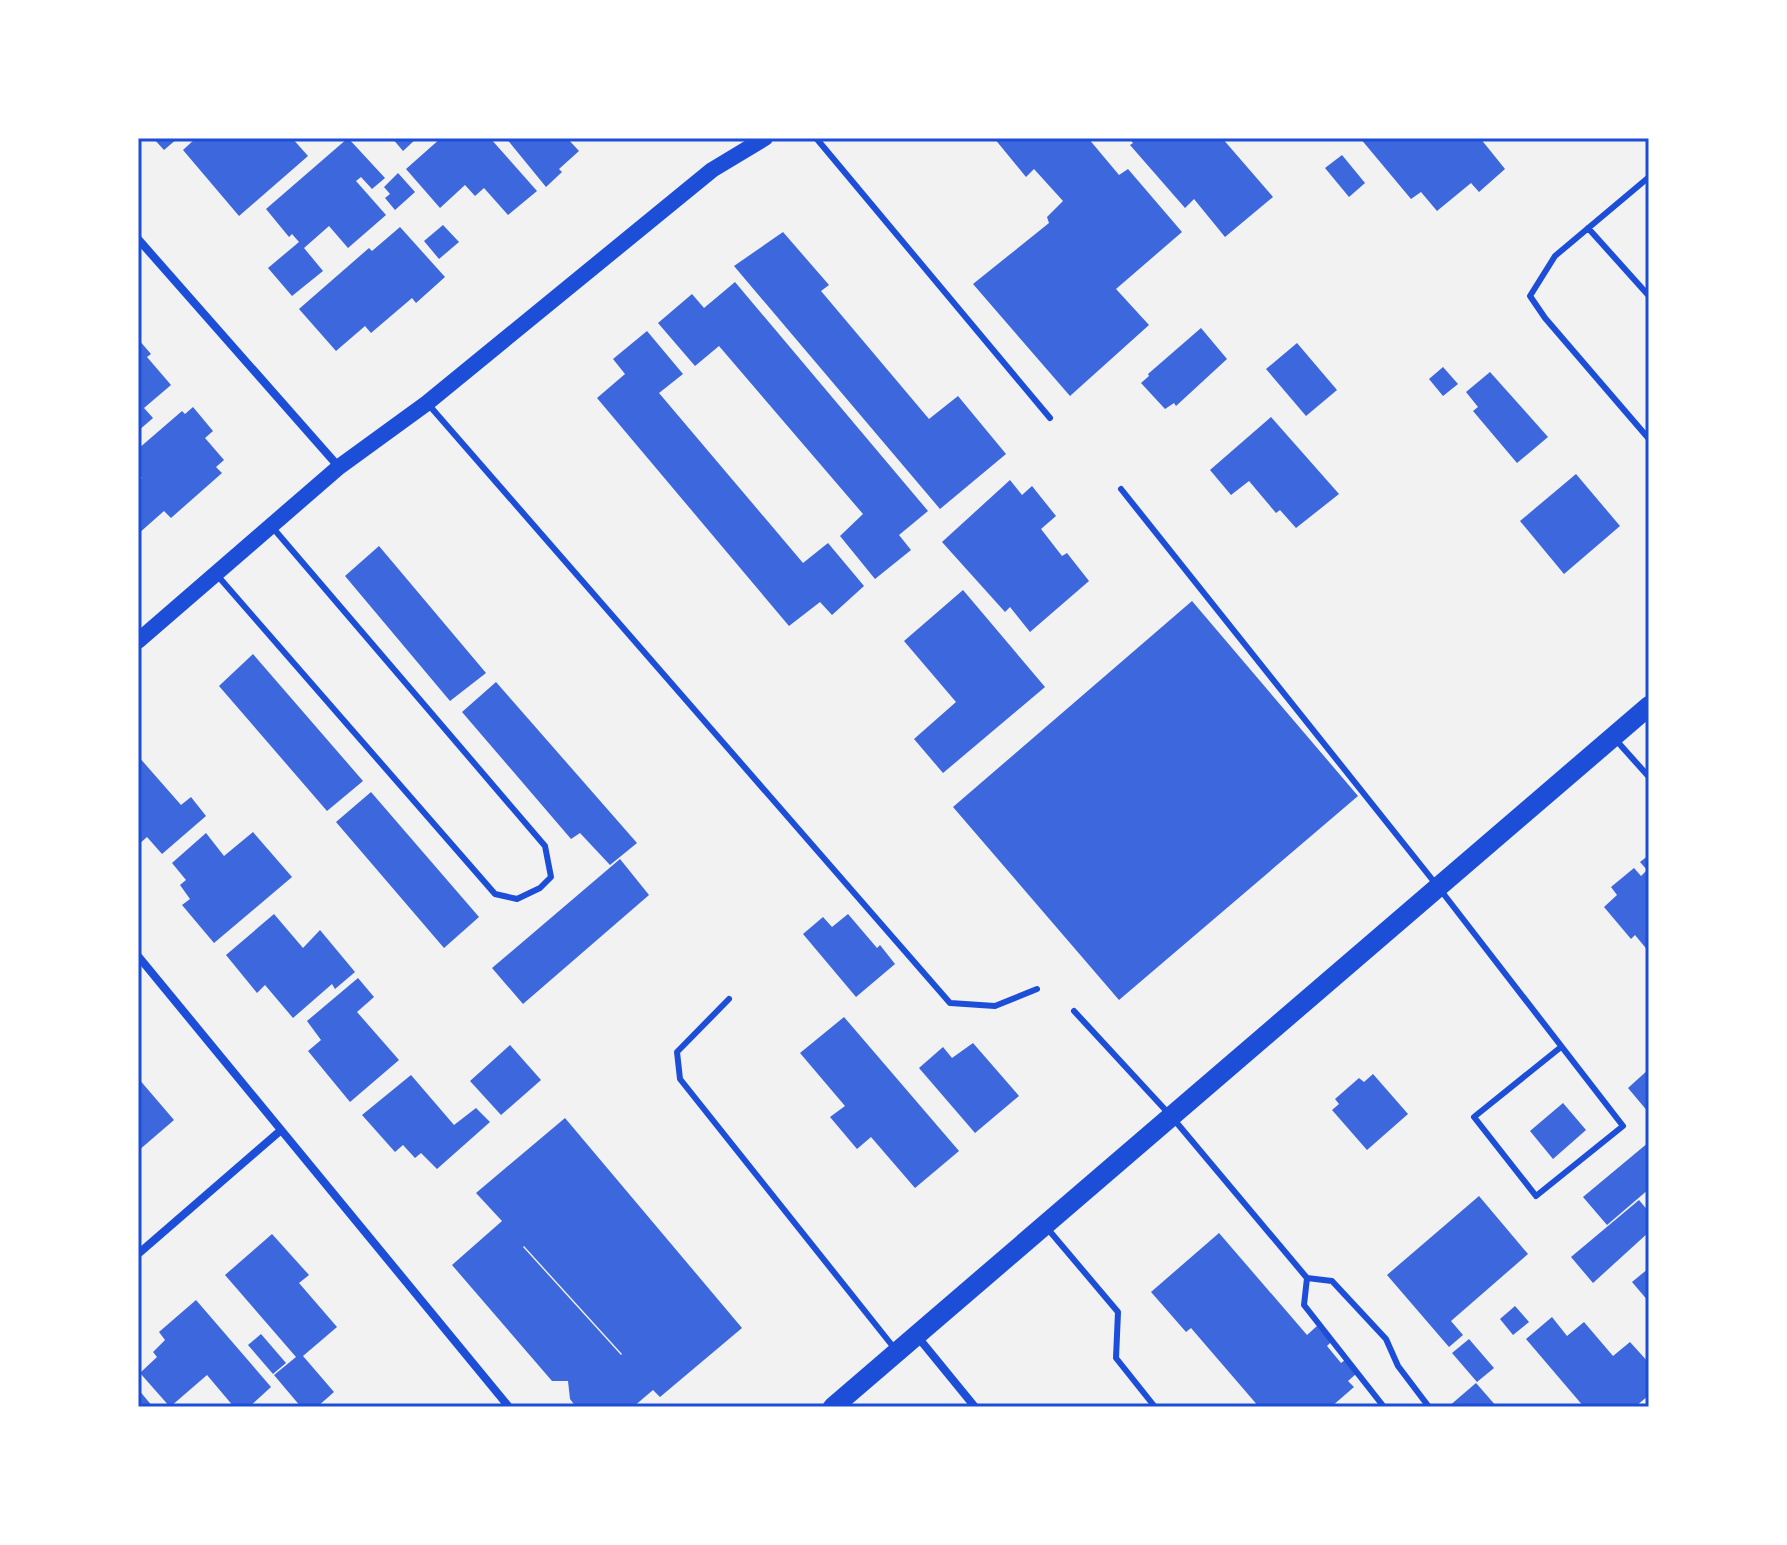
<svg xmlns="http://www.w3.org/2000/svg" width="1787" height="1545" font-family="'PT Sans',sans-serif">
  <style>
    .building { fill: #3d67dc; fill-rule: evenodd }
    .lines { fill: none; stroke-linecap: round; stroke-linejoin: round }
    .service { stroke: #1d4ed8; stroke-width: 6 }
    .minor { stroke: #1d4ed8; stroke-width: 8 }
    .secondary { stroke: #1d4ed8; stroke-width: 16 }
    .primary { stroke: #1d4ed8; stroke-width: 20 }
    .neatline { fill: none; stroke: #1d4ed8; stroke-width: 3 }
  </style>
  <rect width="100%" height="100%" fill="#f2f2f2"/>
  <path class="building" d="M153,138H178L164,150Z
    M196,138H292L308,156L239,216L183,150Z
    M348,138L385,178L372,189L361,177L356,181L386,215L348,248L329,226L304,248L323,271L292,296L268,268L299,242L292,234L289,237L266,209Z
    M392,138H417L403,151Z
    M441,138H490L537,191L508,215L484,188L475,196L465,185L440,208L406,169Z
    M506,138H567L579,151L559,169L562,172L546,187Z
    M994,138H1088L1119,175L1128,169L1182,232L1116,289L1149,325L1070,396L973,284L1049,223L1047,217L1063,201L1034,169L1026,177Z
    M1129,138H1222L1273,197L1225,237L1194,199L1185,208L1130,145L1133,143Z
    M1360,138H1480L1505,169L1479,192L1471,183L1437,211L1421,192L1411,199Z
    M1342,155L1365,183L1349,197L1325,168Z
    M398,173L415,192L395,210L385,198L390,194L384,187Z
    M443,225L459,242L439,259L424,241Z
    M400,227L445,277L416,303L412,298L371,333L365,326L336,351L299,309L369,248L372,251Z
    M783,232L829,285L821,291L929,419L958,396L1006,454L940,509L734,266Z
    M735,282L928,511L899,535L911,550L875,579L840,536L863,514L719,346L695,366L658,323L692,294L704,308Z
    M1201,328L1227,359L1176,406L1174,403L1165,409L1141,383L1149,376L1148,374Z
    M647,331L683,374L659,393L803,563L828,543L864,586L832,615L820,602L789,626L597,398L625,374L613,359Z
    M138,339L151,354L147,357L171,385L144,408L153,418L138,431Z
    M1297,343L1337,390L1306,416L1266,369Z
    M1443,367L1458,384L1443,396L1429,379Z
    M1490,372L1548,437L1517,463L1473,411L1478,407L1466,392Z
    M193,407L213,431L205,438L224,460L216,467L222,473L171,518L164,511L138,534V481L142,478L138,474V449L182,411L185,414Z
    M1271,417L1339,494L1296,528L1280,510L1276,513L1249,481L1231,495L1210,470Z
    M1576,474L1620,526L1564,574L1520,521Z
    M1010,480L1022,495L1032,486L1056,516L1041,529L1062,556L1067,553L1089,581L1030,632L1010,607L1005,612L942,542Z
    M379,546L486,673L450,701L345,576Z
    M963,590L1045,687L943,773L914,739L956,702L904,641Z
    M1192,601L1358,796L1119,1000L953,807Z
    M253,654L363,781L327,811L219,686Z
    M496,682L637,843L610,865L580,833L571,839L462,712Z
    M138,756L181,805L191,797L206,816L162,854L147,837L138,845Z
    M371,792L479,917L444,948L336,822Z
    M253,832L292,877L214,943L182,905L190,899L180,885L186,880L172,863L206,833L224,856Z
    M1649,855V952L1635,935L1631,939L1604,907L1617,895L1611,887L1634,868L1641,876L1647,870L1640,862Z
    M620,859L649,895L523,1004L492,968Z
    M274,914L303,948L320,930L355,972L335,989L332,984L293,1018L265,985L257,993L226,955Z
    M848,914L877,948L880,945L895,964L856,997L803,934L823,917L832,927Z
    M358,978L374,997L357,1012L399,1060L350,1102L308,1051L321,1040L307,1021Z
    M844,1017L959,1151L915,1188L871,1137L857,1149L830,1117L845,1106L800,1053Z
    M973,1043L1019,1096L975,1133L919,1068L943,1047L952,1058Z
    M510,1045L541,1080L501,1115L470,1081Z
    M1649,1069V1113L1628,1088Z
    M1373,1074L1408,1114L1367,1150L1332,1110L1339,1104L1335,1099L1359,1078L1364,1082Z
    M411,1075L454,1125L476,1108L490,1122L437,1169L421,1153L415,1158L403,1145L395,1152L362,1115Z
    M138,1078L174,1120L138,1151Z
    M1563,1103L1586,1130L1553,1159L1530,1131Z
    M565,1118L742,1328L660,1397L653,1390L633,1407H576L570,1399L568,1381H552L452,1265L502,1221L476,1193ZM524,1246L622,1354L621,1355L523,1247Z
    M1649,1142V1189L1607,1225L1583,1197Z
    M1479,1196L1528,1254L1451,1321L1463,1335L1449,1347L1387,1275Z
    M1639,1200L1649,1212V1232L1593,1283L1571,1257Z
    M1219,1233L1307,1335L1317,1326L1331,1342L1327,1346L1341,1363L1345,1360L1356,1374L1348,1381L1354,1387L1331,1407H1259L1191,1328L1186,1332L1151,1292Z
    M272,1234L309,1275L299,1283L337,1327L303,1356L334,1392L317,1407H301L274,1375L296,1357L225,1275Z
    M1649,1268V1302L1632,1282Z
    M196,1300L271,1387L249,1407H234L207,1375L170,1407L140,1373L157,1357L153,1352L165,1340L159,1332Z
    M1515,1306L1529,1322L1513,1335L1500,1319Z
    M1552,1317L1567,1336L1584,1322L1613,1356L1630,1342L1649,1363V1395L1635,1407H1584L1526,1339Z
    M261,1334L286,1363L273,1374L248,1345Z
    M1469,1339L1494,1368L1477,1382L1452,1353Z
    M1476,1383L1497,1407H1448Z
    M138,1389L153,1407H138Z"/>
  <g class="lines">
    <path class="service" d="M816,138L1050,418
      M1649,177L1555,256L1530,296L1545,318L1649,439
      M1588,228L1649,296
      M428,404L950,1003L995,1006L1037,989
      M1121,489L1439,888L1623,1126L1536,1196L1474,1117L1561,1047
      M217,575L495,894L517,899L540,888L551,877L545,846L273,528
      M1615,739L1649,777
      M729,999L677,1052L680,1079L895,1349
      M1074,1011L1171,1116L1307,1278L1332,1281L1386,1339L1398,1366L1429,1407
      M1047,1228L1118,1312L1116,1358L1155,1407
      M1307,1278L1304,1305L1384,1407"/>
    <path class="minor" d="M138,239L338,466
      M138,956L509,1407
      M138,1254L280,1131
      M917,1336L975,1407"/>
    <path class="secondary" d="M138,641L339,467L427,403L712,170L765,138"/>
    <path class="primary" d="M833,1407L1649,706"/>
  </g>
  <rect width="1787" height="1545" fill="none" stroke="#ffffff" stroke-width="280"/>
  <rect x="140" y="140" width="1507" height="1265" class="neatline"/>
</svg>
